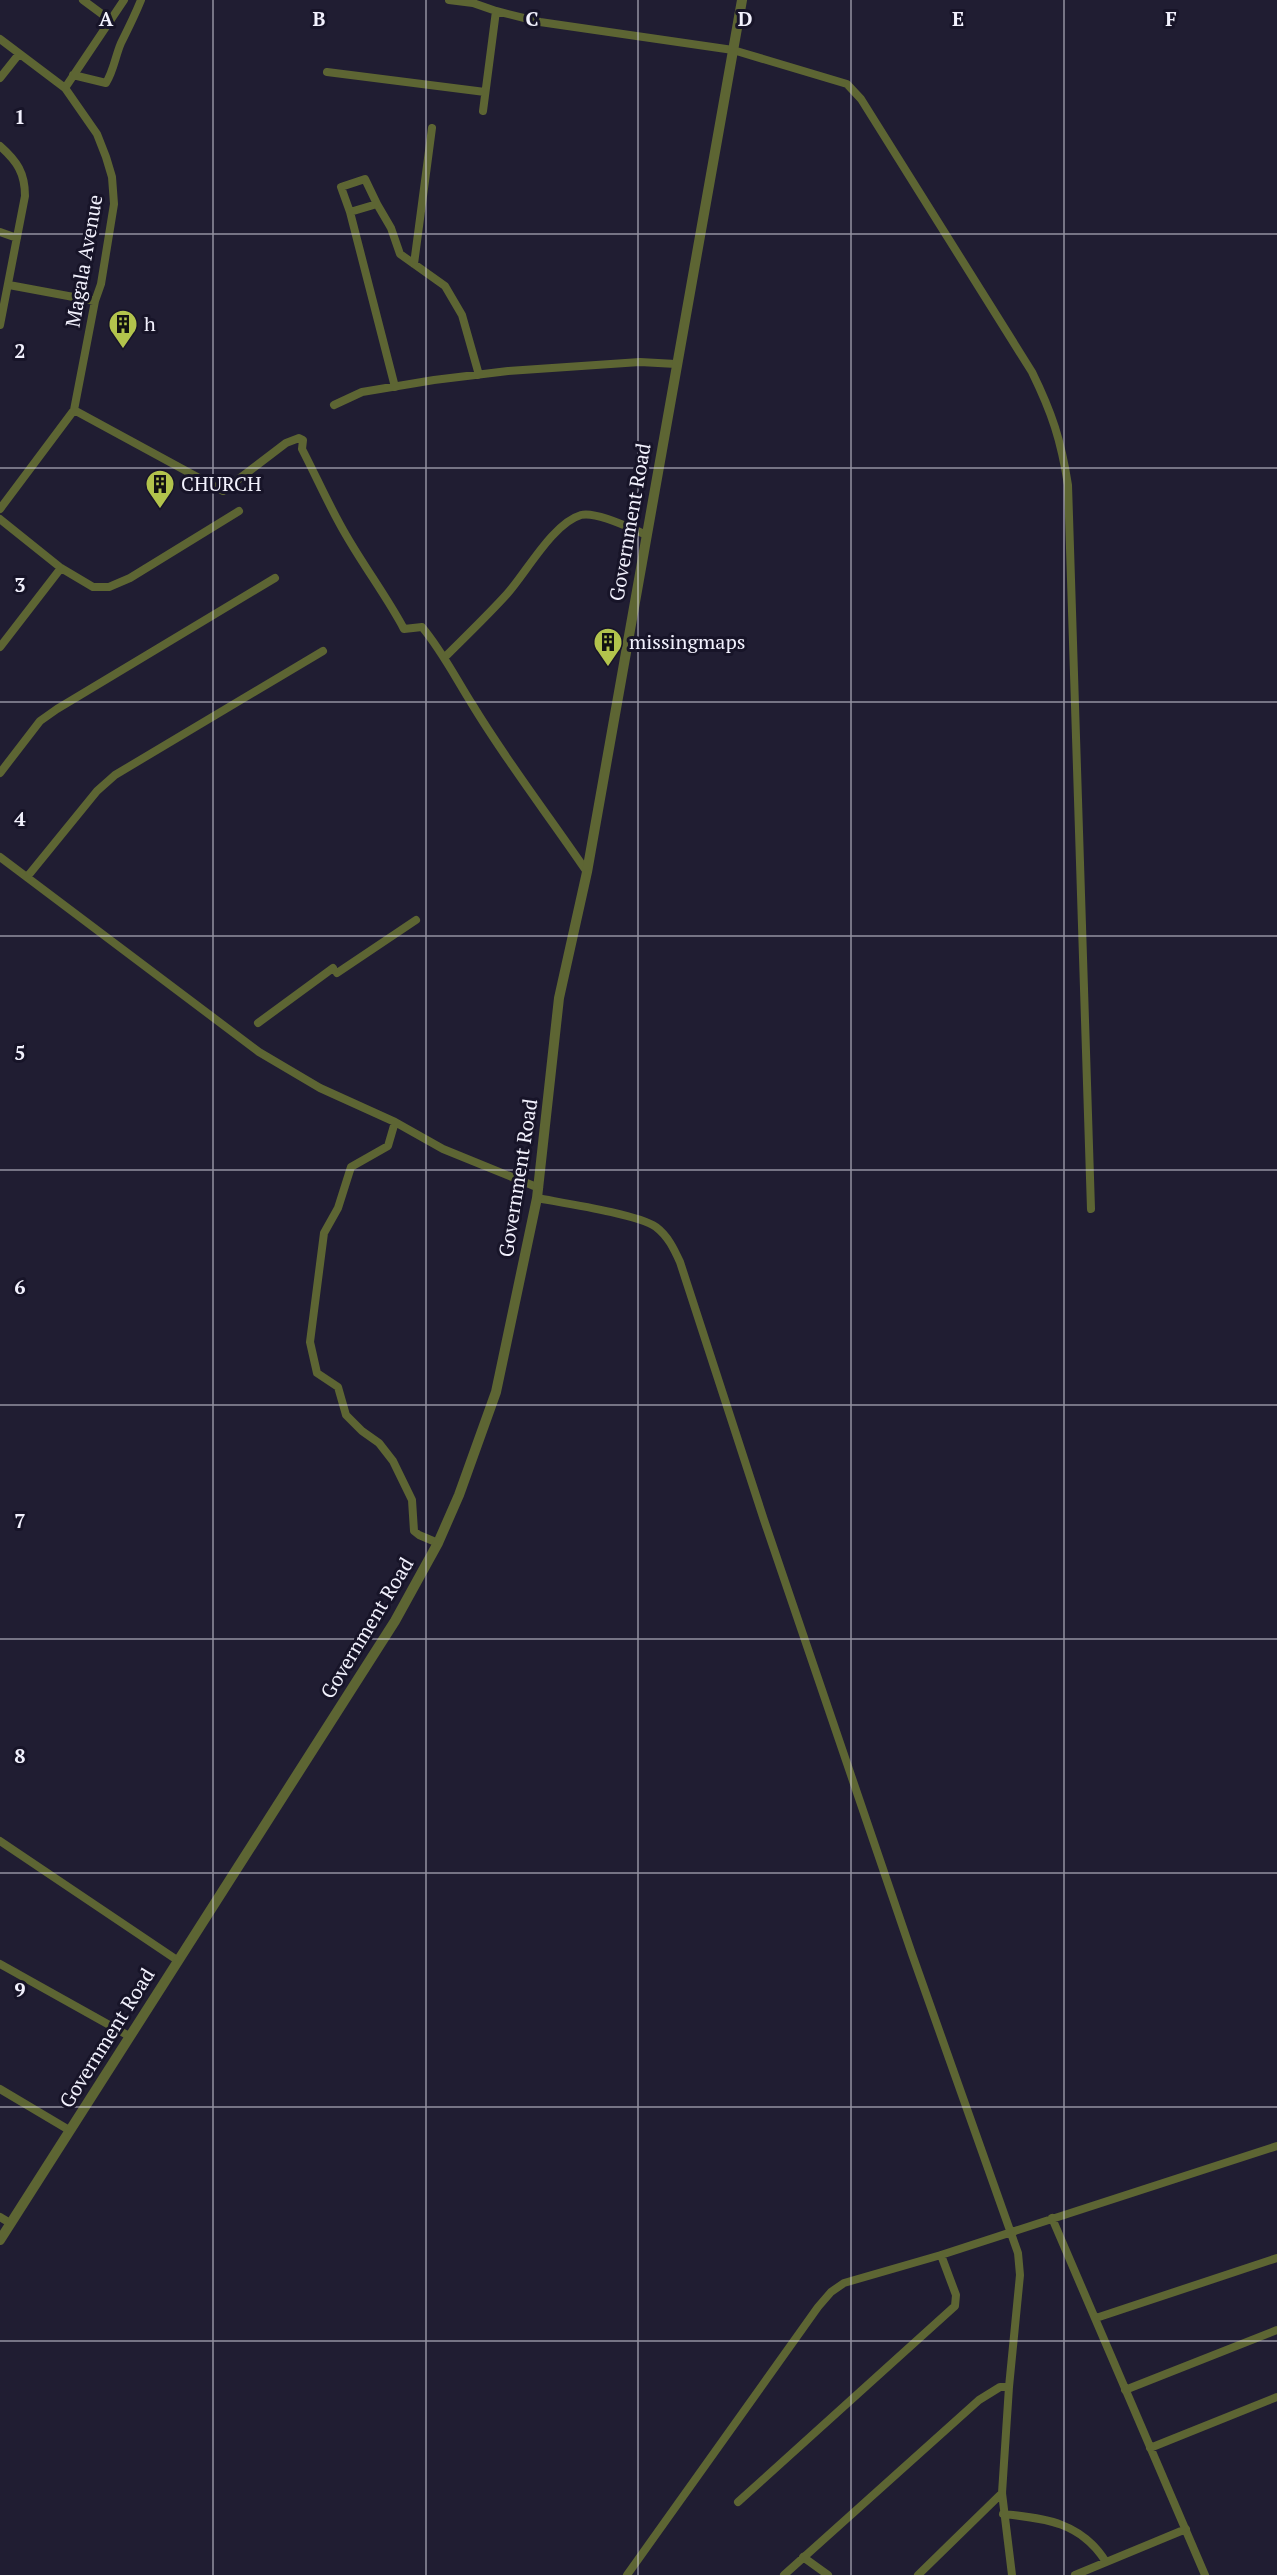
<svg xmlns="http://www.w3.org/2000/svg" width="1277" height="2575" font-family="'PT Serif',serif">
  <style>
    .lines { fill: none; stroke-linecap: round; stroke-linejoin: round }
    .minor { stroke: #5d6533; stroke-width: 8 }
    .tertiary { stroke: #5d6533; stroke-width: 10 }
    .grid { fill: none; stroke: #f2f1fd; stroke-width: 1.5; stroke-opacity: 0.55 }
    .labels { text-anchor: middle; stroke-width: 6; stroke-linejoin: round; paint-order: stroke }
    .street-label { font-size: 20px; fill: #f2f1fd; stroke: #171428 }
    .poi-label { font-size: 20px; fill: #f2f1fd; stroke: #171428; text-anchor: start }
    .grid-label { font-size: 20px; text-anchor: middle; font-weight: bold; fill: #f2f1fd; stroke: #171428; stroke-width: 6; stroke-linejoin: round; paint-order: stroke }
  </style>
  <rect width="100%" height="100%" fill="#201d32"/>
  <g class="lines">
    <path class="minor" d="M83,0L110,20
      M449,0L473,3L496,11L540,22L733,50L847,84L861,99L1032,372C1052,413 1061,440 1068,485L1091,1209
      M0,39L65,88L97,134L106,157L112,177L114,204L101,284L95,301L74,410L0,509
      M327,72L485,92
      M73,75L106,83C114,70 115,57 121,43C128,29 135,15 141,0
      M0,78L19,54
      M65,88L124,0
      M483,111L496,11
      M0,146C17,161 25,173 25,196L0,325
      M377,204L365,179L341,187L350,212L377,204L391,228L400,254L445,286L462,315L479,375
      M350,212L395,387
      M0,232L17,238
      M414,264L432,128
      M9,285L95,301
      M334,405L362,392L434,380L508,371L640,362L676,364
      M74,410L223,491L286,443L299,438L303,440L302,449C317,478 330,508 346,535C365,568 387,597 404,629L422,627C442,651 455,677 472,704C507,762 549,816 587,872
      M0,519L61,568L93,587H109L130,578L239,511
      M0,647L61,568
      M445,657C466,636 487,616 507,594C526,573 553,523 581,515C596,511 632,529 647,535
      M0,773L40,721L57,709L275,578
      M0,857L259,1052L320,1088L395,1122L443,1149L539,1188
      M27,877L97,791L115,775L323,651
      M337,973L416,920
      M258,1023L333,968
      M395,1122L388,1146L351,1167L338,1208L324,1233L310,1342L317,1373L338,1387L346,1415L362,1431L379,1443L393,1461L412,1500L414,1531L419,1535L438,1543
      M537,1198C563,1203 637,1214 656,1227C668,1236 674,1249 680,1262L764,1520L912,1954L1018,2253L1020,2275L1009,2387L1002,2493L1012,2575
      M0,1841L177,1960
      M0,1964L129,2036
      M0,2089L69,2130
      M0,2217L10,2223
      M1052,2218L1205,2575
      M1096,2318L1277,2258
      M1125,2390L1277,2330
      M1150,2448L1277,2397
      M738,2502L955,2306L956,2295L941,2255
      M1003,2514C1046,2518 1082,2523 1106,2562
      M803,2557L828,2575
      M627,2575L818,2307L831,2292L844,2283L941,2255L1277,2146
      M784,2575L979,2400L1000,2387H1009
      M918,2575L1002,2493
      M1075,2575L1186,2529"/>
    <path class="tertiary" d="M0,2240L395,1621L438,1543L459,1495L496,1392L537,1198L559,998L587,872L742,0"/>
  </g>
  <path class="grid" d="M213,0V2575M426,0V2575M638,0V2575M851,0V2575M1064,0V2575M0,234H1277M0,468H1277M0,702H1277M0,936H1277M0,1170H1277M0,1405H1277M0,1639H1277M0,1873H1277M0,2107H1277M0,2341H1277"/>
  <defs>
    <g id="building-pin" transform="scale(1.5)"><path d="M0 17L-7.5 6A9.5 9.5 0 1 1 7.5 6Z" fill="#b2c34c" stroke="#171428"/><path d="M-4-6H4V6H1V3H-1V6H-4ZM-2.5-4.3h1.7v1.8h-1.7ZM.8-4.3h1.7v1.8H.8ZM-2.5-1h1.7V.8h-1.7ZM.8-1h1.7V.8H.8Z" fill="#111"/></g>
  </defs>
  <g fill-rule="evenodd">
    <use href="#building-pin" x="123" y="324"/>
    <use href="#building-pin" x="160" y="484"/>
    <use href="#building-pin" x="608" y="642"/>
  </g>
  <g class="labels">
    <g class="street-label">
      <text transform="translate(84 261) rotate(-80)" y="7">Magala Avenue</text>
      <text transform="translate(630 522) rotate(-80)" y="7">Government Road</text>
      <text transform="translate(518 1178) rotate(-81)" y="7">Government Road</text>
      <text transform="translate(367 1628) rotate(-59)" y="7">Government Road</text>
      <text transform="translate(107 2038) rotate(-58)" y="7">Government Road</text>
    </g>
    <g class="poi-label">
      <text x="144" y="331">h</text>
      <text x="181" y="491">CHURCH</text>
      <text x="629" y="649">missingmaps</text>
    </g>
  </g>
  <g class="grid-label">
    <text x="106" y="26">A</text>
    <text x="319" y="26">B</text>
    <text x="532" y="26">C</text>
    <text x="745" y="26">D</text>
    <text x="958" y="26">E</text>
    <text x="1171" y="26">F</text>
    <text x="20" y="124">1</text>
    <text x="20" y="358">2</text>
    <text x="20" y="592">3</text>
    <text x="20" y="826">4</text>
    <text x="20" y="1060">5</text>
    <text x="20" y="1294">6</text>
    <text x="20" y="1528">7</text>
    <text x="20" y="1763">8</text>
    <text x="20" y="1997">9</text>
  </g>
</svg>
